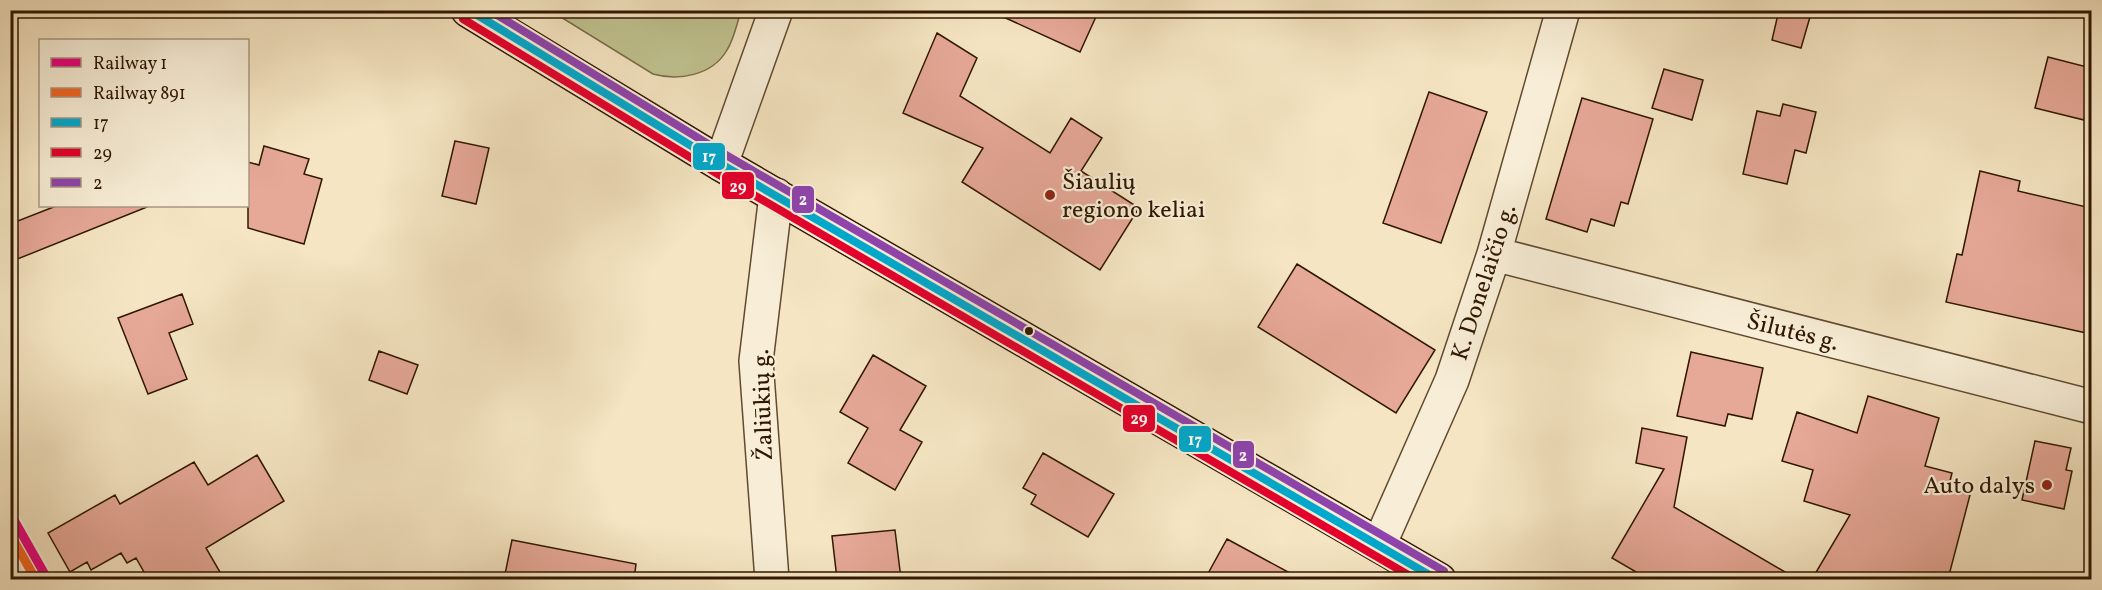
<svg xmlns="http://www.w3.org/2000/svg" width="2102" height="590" font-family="Vollkorn,serif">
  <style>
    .green { fill: #c0c390; stroke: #786d48; stroke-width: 1.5 }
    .building { fill: #e6a897; stroke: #301700; stroke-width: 1.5 }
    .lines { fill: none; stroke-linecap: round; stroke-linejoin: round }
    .minor-casing { stroke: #614a30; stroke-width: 36 }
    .highway-casing { stroke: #301700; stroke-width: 36 }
    .minor { stroke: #f8eed7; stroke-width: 33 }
    .highway { stroke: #f5e5c2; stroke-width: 33 }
    .bus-1-casing { stroke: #f8eed7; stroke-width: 12 }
    .bus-2-casing { stroke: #f8eed7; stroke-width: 12 }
    .bus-3-casing { stroke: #f8eed7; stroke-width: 12 }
    .bus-1 { stroke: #00a9ce; stroke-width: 8 }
    .bus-2 { stroke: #e4002b; stroke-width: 8 }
    .bus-3 { stroke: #8e44ad; stroke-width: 8 }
    .rail-1-casing { stroke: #f8eed7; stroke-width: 14 }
    .rail-2-casing { stroke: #f8eed7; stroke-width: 14 }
    .rail-1 { stroke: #e5007d; stroke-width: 9 }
    .rail-2 { stroke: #f26522; stroke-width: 9 }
    .poi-dot { fill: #8f2418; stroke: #f8eed7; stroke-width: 2 }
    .bus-dot { fill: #301700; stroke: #f8eed7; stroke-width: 2 }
    .labels { text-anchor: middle; stroke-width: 4.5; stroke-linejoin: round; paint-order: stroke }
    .poi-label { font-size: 24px; fill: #301700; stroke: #f8eed7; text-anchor: start }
    .street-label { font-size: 24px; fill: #301700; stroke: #f8eed7 }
    .line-badge { stroke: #f8eed7; stroke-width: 2 }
    .badge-label { font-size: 16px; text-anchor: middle; font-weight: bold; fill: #fff }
  </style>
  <rect width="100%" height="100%" fill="#f5e5c2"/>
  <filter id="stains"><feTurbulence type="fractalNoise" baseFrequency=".00333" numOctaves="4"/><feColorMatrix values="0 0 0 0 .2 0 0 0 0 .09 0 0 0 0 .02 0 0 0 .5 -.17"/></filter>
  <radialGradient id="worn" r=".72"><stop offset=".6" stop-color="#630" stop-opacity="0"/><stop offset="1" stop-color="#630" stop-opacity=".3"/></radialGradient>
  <path class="green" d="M551,11H741C737,23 734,39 727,50C712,76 678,81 653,74Z"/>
  <path class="building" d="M988,10H1099L1080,52Z
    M1779,10H1812L1801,48L1772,40Z
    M937,33L977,58L960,96L1050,153L1071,118L1102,138L1081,171L1139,208L1100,270L962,182L983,148L903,113Z
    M2048,57L2091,68V90L2084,120L2035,108Z
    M1664,69L1703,80L1692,120L1652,108Z
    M1429,92L1487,112L1441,243L1383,223Z
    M1582,98L1653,119L1628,204L1621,202L1614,226L1591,219L1587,232L1546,219Z
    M1783,104L1816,112L1806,153L1795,150L1787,184L1743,174L1757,111L1780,116Z
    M455,141L489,148L476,204L442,196Z
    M264,146L309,159L304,174L322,179L304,244L248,228V162L259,165Z
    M1980,171L2020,181L2018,191L2091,208V334L1946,302L1957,254L1962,255Z
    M56,206H147V207L10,262V224Z
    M1297,264L1435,350L1396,413L1258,327Z
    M182,294L193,324L169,333L187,379L148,394L118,318Z
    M379,351L418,365L407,394L369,380Z
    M1691,352L1763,368L1752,419L1728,414L1725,426L1677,416Z
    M873,355L926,386L900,430L922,442L895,490L848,463L868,428L840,412Z
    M1868,396L1939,418L1925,466L1952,473L1948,489L1970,495L1948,579H1812L1850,515L1804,501L1813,470L1782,461L1797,412L1857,433Z
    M1642,428L1687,437L1674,507L1797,579H1648L1612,558L1664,469L1636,463Z
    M2035,441L2071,448L2066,470L2072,471L2064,509L2022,500Z
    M1043,453L1114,494L1088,537L1031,504L1036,495L1023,488Z
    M257,455L284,501L206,548L224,579H148L136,558L127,563L121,553L91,570L87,562L70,572L48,533L115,495L120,504L194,462L208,485Z
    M895,530L901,579H837L832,536Z
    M1227,539L1301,579H1205Z
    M512,540L636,564L634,579H504Z"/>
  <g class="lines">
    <g class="minor-casing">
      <path id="minor" d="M721,164L776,10
        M1494,254L2092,407
        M1379,545L1452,380L1494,254L1563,10
        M772,580L756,361L776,195"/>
    </g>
    <g class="highway-casing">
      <path id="highway" d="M468,10L721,164L1439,580"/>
    </g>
    <use href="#minor" class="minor"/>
    <use href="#highway" class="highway"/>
    <g class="bus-1-casing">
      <path id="bus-1" d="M469,10L721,164L1438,580"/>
    </g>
    <g class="bus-2-casing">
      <path id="bus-2" d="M463,19L716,173L1417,580"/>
    </g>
    <g class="bus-3-casing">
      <path id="bus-3" d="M489,10L726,155L1444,571"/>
    </g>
    <use href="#bus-1" class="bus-1"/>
    <use href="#bus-2" class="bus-2"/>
    <use href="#bus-3" class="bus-3"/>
    <g class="rail-1-casing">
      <path id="rail-1" d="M10,513L48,580"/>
    </g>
    <g class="rail-2-casing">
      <path id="rail-2" d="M10,534L36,580"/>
    </g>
    <use href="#rail-1" class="rail-1"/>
    <use href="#rail-2" class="rail-2"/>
  </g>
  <g class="poi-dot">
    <circle cx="1050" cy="195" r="6"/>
    <circle cx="2047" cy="485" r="6"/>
  </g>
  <circle class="bus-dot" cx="1029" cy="331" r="5"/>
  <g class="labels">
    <g class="poi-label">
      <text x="1062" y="189">Šiaulių<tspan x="1062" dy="28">regiono keliai</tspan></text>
      <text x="2035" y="493" text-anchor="end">Auto dalys</text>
    </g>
    <g class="street-label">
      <text transform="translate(1483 282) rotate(-72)" y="8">K. Donelaičio g.</text>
      <text transform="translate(1793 331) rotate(14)" y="8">Šilutės g.</text>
      <text transform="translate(762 405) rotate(-92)" y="8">Žaliūkių g.</text>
    </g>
  </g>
  <g class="line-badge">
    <rect x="692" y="142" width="34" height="29" rx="6" fill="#00a9ce"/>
    <rect x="721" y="171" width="34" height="29" rx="6" fill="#e4002b"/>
    <rect x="791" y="185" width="24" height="29" rx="6" fill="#8e44ad"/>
    <rect x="1122" y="404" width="34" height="29" rx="6" fill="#e4002b"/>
    <rect x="1178" y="425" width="34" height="28" rx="6" fill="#00a9ce"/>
    <rect x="1232" y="440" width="23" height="29" rx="6" fill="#8e44ad"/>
  </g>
  <g class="badge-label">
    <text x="709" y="162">17</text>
    <text x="738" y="192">29</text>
    <text x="803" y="205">2</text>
    <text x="1139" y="424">29</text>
    <text x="1195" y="445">17</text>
    <text x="1243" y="461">2</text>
  </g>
  <rect width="2102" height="590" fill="none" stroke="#f5e5c2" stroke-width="36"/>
  <rect x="12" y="12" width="2078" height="566" fill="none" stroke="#301700" stroke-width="3"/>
  <rect x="18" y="18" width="2066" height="554" fill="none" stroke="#301700" stroke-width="1.5"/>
  <rect x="39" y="39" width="210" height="168" fill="#f8eed7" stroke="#a89881" stroke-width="1.5"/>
  <rect x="51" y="58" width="30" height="9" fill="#e5007d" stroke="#a89881" stroke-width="1.5"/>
  <text x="93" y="69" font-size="18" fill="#301700">Railway 1</text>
  <rect x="51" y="88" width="30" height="9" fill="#f26522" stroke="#a89881" stroke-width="1.5"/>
  <text x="93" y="99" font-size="18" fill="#301700">Railway 891</text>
  <rect x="51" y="118" width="30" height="9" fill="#00a9ce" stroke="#a89881" stroke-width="1.5"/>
  <text x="93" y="129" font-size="18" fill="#301700">17</text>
  <rect x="51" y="148" width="30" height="9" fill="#e4002b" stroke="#a89881" stroke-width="1.5"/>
  <text x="93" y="159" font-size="18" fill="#301700">29</text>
  <rect x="51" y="178" width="30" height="9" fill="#8e44ad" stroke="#a89881" stroke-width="1.5"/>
  <text x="93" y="189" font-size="18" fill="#301700">2</text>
  <rect width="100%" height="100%" filter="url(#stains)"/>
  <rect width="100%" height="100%" fill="url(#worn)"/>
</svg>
